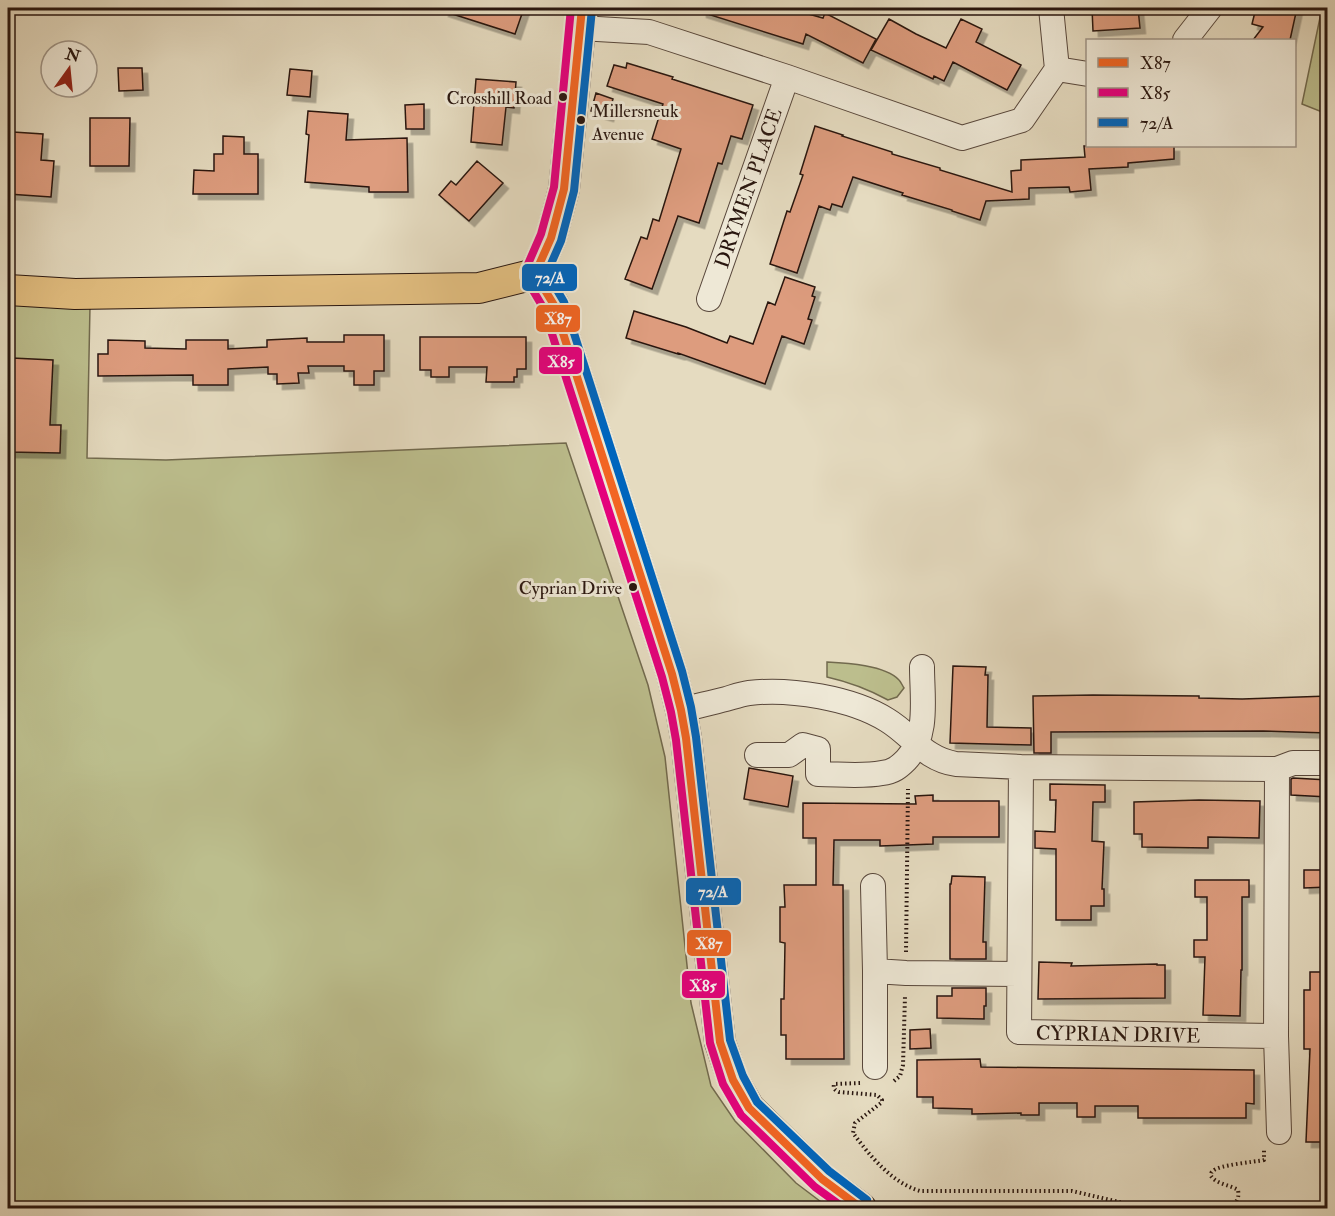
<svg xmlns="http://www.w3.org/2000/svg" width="1335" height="1216" font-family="'IM FELL Double Pica',serif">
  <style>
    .green { fill: #bcbe8d; stroke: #726a4e; stroke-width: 1.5 }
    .building { fill: #dd9c7e; stroke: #29160f; stroke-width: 1.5; filter: url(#shadow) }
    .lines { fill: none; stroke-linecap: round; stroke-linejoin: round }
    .minor-casing { stroke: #58473b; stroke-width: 26 }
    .major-casing { stroke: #29160f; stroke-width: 32 }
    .path { stroke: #29160f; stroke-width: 4; stroke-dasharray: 1.5 3; stroke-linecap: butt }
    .minor { stroke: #eee8d6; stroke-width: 24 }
    .major { stroke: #e2be80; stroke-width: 30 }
    .bus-1-casing { stroke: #eee8d6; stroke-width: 12 }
    .bus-2-casing { stroke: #eee8d6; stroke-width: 12 }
    .bus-3-casing { stroke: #eee8d6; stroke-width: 12 }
    .bus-1 { stroke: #f26522; stroke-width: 8 }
    .bus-2 { stroke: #e5007d; stroke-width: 8 }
    .bus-3 { stroke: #0065bd; stroke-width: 8 }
    .bus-dot { fill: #29160f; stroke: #eee8d6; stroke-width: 2 }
    .labels { text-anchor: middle; stroke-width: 6; stroke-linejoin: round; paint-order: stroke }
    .bus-label { font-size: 18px; fill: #29160f; stroke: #eee8d6; text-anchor: end }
    .street-label { font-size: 20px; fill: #29160f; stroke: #eee8d6 }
    .line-badge { stroke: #eee8d6; stroke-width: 2 }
    .badge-label { font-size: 16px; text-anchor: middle; font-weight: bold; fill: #fff }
  </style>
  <defs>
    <filter id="shadow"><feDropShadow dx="5.5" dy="5.5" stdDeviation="0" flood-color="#0004"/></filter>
  </defs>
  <rect width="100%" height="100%" fill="#e5dbc0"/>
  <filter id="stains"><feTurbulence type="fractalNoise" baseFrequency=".00333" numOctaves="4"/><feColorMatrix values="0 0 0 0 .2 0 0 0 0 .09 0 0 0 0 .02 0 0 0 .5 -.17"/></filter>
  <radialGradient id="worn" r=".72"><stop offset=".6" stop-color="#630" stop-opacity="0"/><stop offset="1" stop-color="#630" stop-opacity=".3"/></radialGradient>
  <path class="green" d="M1322,8H1327V114L1302,104Z
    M8,303L90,306L87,458L166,460L566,443L648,685L665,757L691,1003L711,1086L735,1121L796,1183L829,1208H8Z
    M827,662C846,663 885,665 899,680C901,682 902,685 904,688L897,697L888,700C868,689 849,682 827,677Z"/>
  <path class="building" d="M444,8H524L515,34L443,11Z
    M701,8H787L823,18L825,13L876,39L863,63L806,34L803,44L701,12Z
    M1092,8H1138L1140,28L1093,31Z
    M1256,8H1297L1290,40H1253L1263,27L1252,24Z
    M889,19L916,34L946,48L961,19L982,29L976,42L1021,65L1007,90L953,62L944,81L934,76L933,79L871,50Z
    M627,63L673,77L672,79L753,105L742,139L731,136L722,164L718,163L699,223L678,216L652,289L625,279L641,237L647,239L653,219L659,221L681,149L652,139L663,104L607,86L614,65L626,68Z
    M118,68H142L143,90L119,91Z
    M290,69L312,71L310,97L287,95Z
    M476,79L516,82L514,108L506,107L502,145L471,142Z
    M596,93L613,99L608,116L591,111Z
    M424,104V129H406L405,105Z
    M308,111L348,114L346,140L407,138L408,192H369V187L305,182L309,135L306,134Z
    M90,118H130L129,166H90Z
    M815,126L843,135L842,136L892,152V154L940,168V170L1012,192L1011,171L1021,170V160L1085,157L1084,146H1174V159L1128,163V167L1089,169L1091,190L1070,192L1069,187L1029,188V199L986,201L980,220L952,211V210L902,195L903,193L853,177L842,207L832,204L830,210L819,206L797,273L770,264L787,211L790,212L803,175L800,174Z
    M13,132L43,134L41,160L54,161L51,197L8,194Z
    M223,136L244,137V154H258V194H193L194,170L214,171V154H223Z
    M477,161L503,183L469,221L439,195L451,181L456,185Z
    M785,277L815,287L812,296L815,297L808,319L812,320L804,344L782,336L765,384L678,353V354L626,338L634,311L686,327L727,343L730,336L753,344L768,302L775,305Z
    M344,335H384V371H374V385H354V371H344V366H308L309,373H298L299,383L277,384V374H268V367L228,369V385H193V375L98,376V354H108V340L145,341V348L186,349V340H228V349L267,347V340L307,338V342H344Z
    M420,337H526V369H517V377H514V382H486L487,367H449V377H431V370H420Z
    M12,358L53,360L50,425H61L60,453L8,452V370H11Z
    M953,666L986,667L985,675H988L987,727L1031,728V745L950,743Z
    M1093,695L1199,696V698L1242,699L1328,696V733L1263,731L1051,732V753H1034L1033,696Z
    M749,768L793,776L788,807L744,799Z
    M1293,778L1328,780V797L1291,795V779Z
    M1050,784L1105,785V802H1093L1092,841L1104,842L1102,889H1104V906H1091V920H1056V849L1035,848V831L1055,832L1056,800H1050Z
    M933,795V801H999V837H933V844L880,846V840H834L833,885H843L844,1059H786V1035H781V999H784L785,943L780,942V907H785L784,885H816V838H803V803L916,804L915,796Z
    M1199,800L1260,801L1259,838L1208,837V848L1142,847V834H1134V802Z
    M1304,870H1328V887L1304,888Z
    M952,876L985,877L983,942H986V959H950V884H951Z
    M1195,880H1249V897H1242V970H1241L1240,1016L1203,1015L1205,957H1194V940H1207V897H1195Z
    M1039,962L1072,963L1071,966L1157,964V965H1165V998L1038,999Z
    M1310,972H1328V1142H1306L1310,1049H1304V990H1310Z
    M952,988H986V1006H984V1019L937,1018V996H952Z
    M930,1029L931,1048L910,1049V1030Z
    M980,1059L981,1067L1254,1070V1104L1246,1103V1118H1138V1106H1095V1117H1077V1103H1039V1115H1021V1113L972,1114V1109L933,1108V1097H917V1060Z"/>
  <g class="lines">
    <g class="minor-casing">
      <path id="minor" d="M580,28L649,32L787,77L962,138L1022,120L1057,69L1051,8
        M1185,40L1210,8
        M1057,69L1088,74
        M709,299L787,77
        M681,710C696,706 711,703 726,699C733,697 741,694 749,693C790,688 852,698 887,720C912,735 924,759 956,764L1021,767L1277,769L1276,1036L1279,1132
        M757,755H789L803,745L818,749V774C839,774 862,777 882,773C893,772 899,767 906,760C929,736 922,698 922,667
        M1021,767L1019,1032L1276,1036
        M1277,769L1293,763H1328
        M873,886L875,971V1067
        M875,971L906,973L1019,974"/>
    </g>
    <g class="major-casing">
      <path id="major" d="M582,8L564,189L551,238L535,274L554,305L672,674L681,710L686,738L720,1042L733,1080L749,1108L822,1179L861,1208
        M8,290L75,294L479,288L535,274"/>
    </g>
    <path class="path" d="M906,952L908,789
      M894,1081L900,1076L903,1065L905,996
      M860,1083L834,1084C833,1089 835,1090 839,1092L877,1095L882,1100L881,1103L855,1123L853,1133C870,1156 892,1183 920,1191H1072L1145,1208
      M1225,1208C1234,1205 1240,1201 1238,1190C1230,1185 1216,1184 1211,1176C1211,1174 1211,1172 1213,1171C1218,1165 1254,1162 1264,1160V1148"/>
    <use href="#minor" class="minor"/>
    <use href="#major" class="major"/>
    <g class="bus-1-casing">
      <path id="bus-1" d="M582,8L564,189L551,238L535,274L554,305L672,674L681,710L686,738L720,1042L733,1080L749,1108L822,1179L861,1208"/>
    </g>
    <g class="bus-2-casing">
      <path id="bus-2" d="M571,8L554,187L541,234L525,271V277L544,309L662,677L671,712L676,740L710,1043L723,1084L741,1115L815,1187L844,1208"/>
    </g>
    <g class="bus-3-casing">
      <path id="bus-3" d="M592,9L574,191L561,241L547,273L564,302L682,671L691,707L696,737L730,1040L743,1076L757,1102L829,1171L867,1200"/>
    </g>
    <use href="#bus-1" class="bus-1"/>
    <use href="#bus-2" class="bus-2"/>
    <use href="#bus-3" class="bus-3"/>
  </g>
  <g class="bus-dot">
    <circle cx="563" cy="97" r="5"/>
    <circle cx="581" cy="120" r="5"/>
    <circle cx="633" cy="587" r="5"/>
  </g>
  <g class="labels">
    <g class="bus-label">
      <text x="552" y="104">Crosshill Road</text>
      <text x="592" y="117" text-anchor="start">Millersneuk<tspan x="592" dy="23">Avenue</tspan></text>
      <text x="622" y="594">Cyprian Drive</text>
    </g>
    <g class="street-label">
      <text transform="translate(748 188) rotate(-71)" y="7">DRYMEN PLACE</text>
      <text transform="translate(1118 1034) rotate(1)" y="7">CYPRIAN DRIVE</text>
    </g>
  </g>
  <g class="line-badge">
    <rect x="521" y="263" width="57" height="29" rx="6" fill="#0065bd"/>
    <rect x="535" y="304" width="46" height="29" rx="6" fill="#f26522"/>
    <rect x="538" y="346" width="45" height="29" rx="6" fill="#e5007d"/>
    <rect x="685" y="877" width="57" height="29" rx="6" fill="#0065bd"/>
    <rect x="686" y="929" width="46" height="28" rx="6" fill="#f26522"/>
    <rect x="681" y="970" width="45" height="29" rx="6" fill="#e5007d"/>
  </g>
  <g class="badge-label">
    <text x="550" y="283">72/A</text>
    <text x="558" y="324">X87</text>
    <text x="561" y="367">X85</text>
    <text x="713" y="897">72/A</text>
    <text x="709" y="949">X87</text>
    <text x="703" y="991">X85</text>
  </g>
  <rect width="1335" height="1216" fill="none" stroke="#e5dbc0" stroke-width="30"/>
  <rect x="9" y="9" width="1317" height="1198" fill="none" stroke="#29160f" stroke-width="3"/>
  <rect x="15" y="15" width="1305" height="1186" fill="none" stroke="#29160f" stroke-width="1.5"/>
  <rect x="1086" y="39" width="210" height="108" fill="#eee8d6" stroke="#9f9486" stroke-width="1.5"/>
  <rect x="1098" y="58" width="30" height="9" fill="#f26522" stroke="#9f9486" stroke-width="1.5"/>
  <text x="1140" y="69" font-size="18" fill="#29160f">X87</text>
  <rect x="1098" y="88" width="30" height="9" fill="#e5007d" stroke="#9f9486" stroke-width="1.5"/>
  <text x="1140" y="99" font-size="18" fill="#29160f">X85</text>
  <rect x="1098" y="118" width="30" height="9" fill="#0065bd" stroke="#9f9486" stroke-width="1.5"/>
  <text x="1140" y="129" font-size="18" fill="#29160f">72/A</text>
  <g transform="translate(69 69) rotate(15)"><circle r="28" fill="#eee8d6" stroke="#9f9486" stroke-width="1.5"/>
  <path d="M0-4.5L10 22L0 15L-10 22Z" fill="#8f2418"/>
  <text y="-9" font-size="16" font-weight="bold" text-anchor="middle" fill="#29160f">N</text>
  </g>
  <rect width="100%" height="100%" filter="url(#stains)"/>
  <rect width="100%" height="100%" fill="url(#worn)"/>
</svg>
